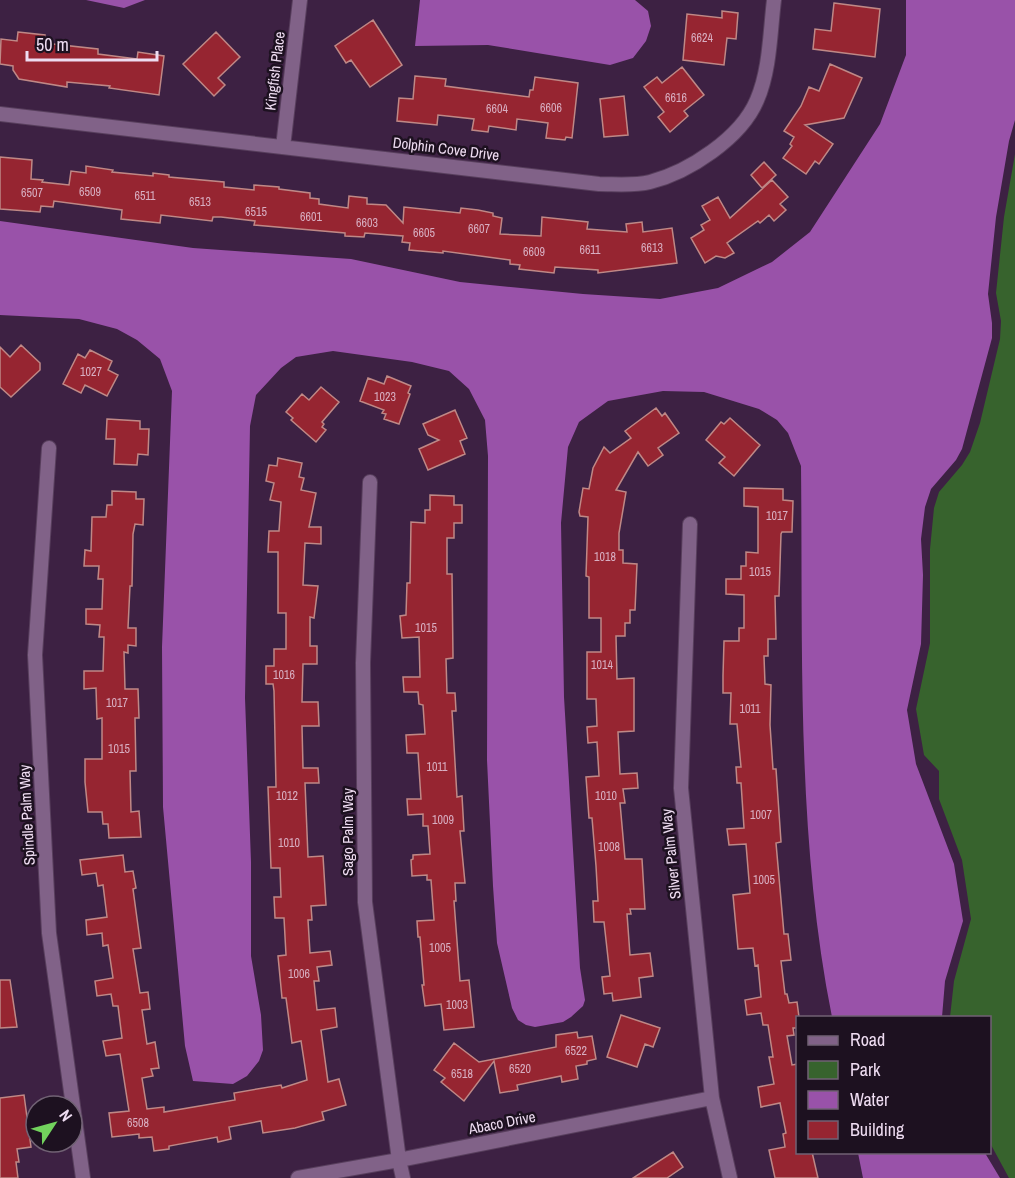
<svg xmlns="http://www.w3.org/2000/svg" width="1015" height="1178" font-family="'Archivo Narrow',sans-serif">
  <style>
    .green { fill: #37632d }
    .water { fill: #9952a9 }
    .building { fill: #962531; stroke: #bf8886; stroke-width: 1.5 }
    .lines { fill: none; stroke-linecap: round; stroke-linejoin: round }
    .minor-casing { stroke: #583f5d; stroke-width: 16 }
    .minor { stroke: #816288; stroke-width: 14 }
    .labels { text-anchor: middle; stroke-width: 5; stroke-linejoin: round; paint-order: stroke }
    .number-label { font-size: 12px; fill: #d8aec1 }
    .street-label { font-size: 15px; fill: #eedcf1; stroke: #1d1120 }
  </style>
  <rect width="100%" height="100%" fill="#3d2143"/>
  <path class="green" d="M1015,154V1178H1009L990,1143V1018L950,1017L954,981L971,919L962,860L939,799V771L924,755L916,709L930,643V549L934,508L939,492L962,465L970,452L980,423L1000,339L1001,321L996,293L1004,217Z"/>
  <path class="water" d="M86,0H145L124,8Z
    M420,0H635L648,11L651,26L646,41L633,58L610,65L488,45L415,46Z
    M906,0H1015V120L1009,141L996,217L988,294L992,323V338L962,449L956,460L931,489L925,507L921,539L923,575L921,644L907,710L916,764L954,864L963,921L945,981L942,1017H832C796,836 803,650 801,466L788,433L777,420L759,409L704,392L663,391L608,401L579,422L568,447L561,523L564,697L580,968L585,1000L583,1006L571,1017L563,1022L535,1027L526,1025L518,1020L512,1008L497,943L493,886L487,760L488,456L485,420L469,389L449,371L412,362L333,351L296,357L281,368L256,395L250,426L245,698L251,862V956L261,1015L263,1050L259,1061L247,1076L233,1084L193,1081L185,1046L163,807L162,647L172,391L160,359L137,340L117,329L79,319L0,315V221L193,248L351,259L460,282L583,294L660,299L718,288L772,262L810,232L880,124L906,55Z
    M858,1153H985L1000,1178H863Z"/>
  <path class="building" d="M834,3L880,9L875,57L813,49L815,29L831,31Z
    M722,11L738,13L736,39L727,38L724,65L683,60L687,14L722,18Z
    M373,20L402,65L370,87L351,60L346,63L335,46Z
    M18,32L45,35L44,43L98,49V54L137,59L138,52L164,56L159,95L109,88L110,86L67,82V87L19,79L13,70V66L0,64L1,39L17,41Z
    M216,32L240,57L218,78L225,85L214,96L183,64Z
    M830,64L862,78L844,118L805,125L833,144L819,164L815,161L806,174L783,158L792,146L790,144L794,137L784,131L801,106L809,87L819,91Z
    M682,67L704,95L684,111L688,116L670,132L658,117L664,112L644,87L657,77L662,83Z
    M415,76L446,79L445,86L529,97L530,90H533L535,77L578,83L572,138L566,137L565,140L546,138L548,123L517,119L516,130L489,126L488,132L472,130L474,119L438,115L437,125L397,121L399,98L413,99Z
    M624,96L628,135L604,137L600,99Z
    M0,157L32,160L31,179L43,180L42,182L69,185L71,171L86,173V166L113,170L112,172L153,176V173L169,175V177L224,182V187L254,190V185L279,187V189L310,193V198L319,199V204L348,208L349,196L367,198V204L386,205L403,223L404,207L460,213L461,208L478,210L493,213V216L502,218L500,234L541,236L542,217L588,222L587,229L627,232L626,224L642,222L643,232L672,228L677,263L598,273V270L555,267L554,273L519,269L520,265L510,264V260L443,251V253L409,250L410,243L402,242L403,236L365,233L364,237L345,236V233L254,225L255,221L221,217H213L212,221L161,215L160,223L121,219L122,210L54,201L53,207L41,206L40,212L0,209Z
    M764,162L776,175L762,188L751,175Z
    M772,180L788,197L780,204L786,210L774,221L769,215L760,223L758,221L727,243L734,253L725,258L716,256L705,263L691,238L704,230L701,225L710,220L702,206L718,197L730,218Z
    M21,345L40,363V370L11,397L0,387V347L10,357Z
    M90,350L112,361L108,370L118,375L107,396L85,385L81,393L63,384L78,354L85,358Z
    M387,376L411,386L408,393L410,394L399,424L384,419L386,414L382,413L384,410L360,401L368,378L384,384Z
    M321,387L339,402L322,422L324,424L322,427L326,430L316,442L291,420L293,418L286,412L302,394L309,400Z
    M656,408L662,416L665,413L679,433L658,448L663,455L648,466L638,452L616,490L626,492L619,533V550H623V563L637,564L635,610H630V623H625V636H616L617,679L634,678V731L618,732L620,774L637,773L638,788L623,789L625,803H620L625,859H642L645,909H630L631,914H627L630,955L650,953L653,976L639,978L641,997L613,1001L612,993L604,994L602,977L610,976L604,922H594L593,901H598L596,866L592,818H589L586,777L599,776L597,742L588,743L587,727L597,726L596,699H587V652H601V618H589V577L586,576L588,517L580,516L579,512L583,488L589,489L593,468L604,447L610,453L631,438L625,431Z
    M455,410L467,438L460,441L465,454L428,470L419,449L439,440L428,435L423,424Z
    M730,418L760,445L734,476L719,463L725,457L706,440L721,422L724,424Z
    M107,419L140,421V429H149L148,455L138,454L137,465L114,464L115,439H106Z
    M278,458L302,463L299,477L304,478L301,490L316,493L309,527H321V544L305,543L303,585L318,586L314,618L310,617V646H317V664H303L302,702H318L319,726H302L303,768H318L319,783H305L308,857L323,856L326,905L311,906L312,920H308L310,953L330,951L332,965L317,967L319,981H314L317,1010L335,1008L337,1027L321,1030L328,1082L339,1079L346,1105L322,1112L324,1120L295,1128L263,1133L261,1121L229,1127L231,1139L218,1142L217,1137L169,1146V1149L154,1151L152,1137L139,1138V1134L112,1137L109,1113L129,1111L120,1054L106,1056L103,1041L122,1038L118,1006H113L111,994L97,996L95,981L113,978L108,945L103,946L102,933L87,935L86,920L107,917L103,885L98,886L96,873L82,875L80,860L123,855L125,872L133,871L136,888L133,889L141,948L133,949L140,993L148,992L150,1009L142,1010L147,1044L155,1042L159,1068L151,1069L153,1076L142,1078L147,1109L164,1107V1112L235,1100L234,1093L281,1085L282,1088L307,1080L301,1041L292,1043L286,998H282L278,956L286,955L284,918H275L274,897H281L280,868H271L268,787H276L274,691L273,684H266V666H274V649H286V613H278V552H268L269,531H279L281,502L270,500L274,483L266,481L269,465L277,466Z
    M744,488L783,489V500L793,501L792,532H782L781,534L779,596H775L776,639H768V656H764L765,684L771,685L770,725L773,769H776L781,842L776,843L784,934H788L791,960L781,961L785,994H787L789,1003L797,1002L799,1017L798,1028H793L794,1035L787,1036L792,1065L798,1064V1152H812L818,1178H775L769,1150L785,1147L783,1134L786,1133L780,1103L761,1107L758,1087L774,1084L769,1057H773L768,1025H763L761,1013L747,1015L745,1000L761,997L758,965L755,966L753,948L738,949L733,895L750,893L746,844L729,845L727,829L744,828L741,783H737L736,767H741L737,724H730L731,693H723V676L724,641H739V628H744V595L726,594V579H741V566H746V552L758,553V507L744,506Z
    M112,491L136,492V499H144L143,525L135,524L133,534L132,586H130L128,628H136V646L128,645V653L124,652L125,689H138L139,718H135L136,771H130L131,812L139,811L141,837L109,838L108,824H103L102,812H88L85,782V759H102V718L97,719L96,688L84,689V671H103L104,637H99L100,625L86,624V609H102L103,579H98L99,566H84L85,550L91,551L92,517H106L107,505H112Z
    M430,495L454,496V505H462V523H454V538H447V574H452L453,658L446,659L447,693H455L456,711H452L457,797L462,796L464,831H460L465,883H455L456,901H454L460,981L469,980L474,1027L444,1030L441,1004L425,1006L422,985H424L420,937H418L417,921L434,920L431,880H427V875L412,876L411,860L413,859V855L430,854L428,826H423V814L408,815L407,799H421L418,753H407L406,735L425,734L423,705L419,704L418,692H404L403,677H420L419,637L402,638L400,616L406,615L407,583H410L411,522L425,523V510H430Z
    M0,980H10L17,1027L0,1028Z
    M621,1015L660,1028L653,1047L645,1044L637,1067L607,1057Z
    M577,1032L578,1038L592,1036L596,1059L587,1061V1064L576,1066L578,1079L562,1082L561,1076L517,1085L518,1090L500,1093L494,1061L464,1101L441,1082L445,1078L434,1070L454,1043L479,1062L556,1047V1035Z
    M24,1095L31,1147L17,1149L19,1162H16L18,1178H0V1098Z
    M673,1152L683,1167L667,1178H633Z"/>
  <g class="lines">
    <g class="minor-casing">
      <path id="minor" d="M0,114L599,184C616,184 633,186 650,182C689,172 741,138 757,100C770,70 770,33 774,0
        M283,147L300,0
        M49,448L35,655L49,933L83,1178
        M370,482L363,663L365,902L399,1160L403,1178
        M690,524L681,788L712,1098L730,1178
        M298,1178L399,1160L712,1098"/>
    </g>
    <use href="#minor" class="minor"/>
  </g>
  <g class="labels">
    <g class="number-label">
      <text x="702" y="42">6624</text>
      <text x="676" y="102">6616</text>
      <text x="551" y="112">6606</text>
      <text x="497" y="113">6604</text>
      <text x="90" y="196">6509</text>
      <text x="32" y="197">6507</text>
      <text x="145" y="200">6511</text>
      <text x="200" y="206">6513</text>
      <text x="256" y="216">6515</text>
      <text x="311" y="221">6601</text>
      <text x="367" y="227">6603</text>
      <text x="479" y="233">6607</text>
      <text x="424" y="237">6605</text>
      <text x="652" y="252">6613</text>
      <text x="590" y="254">6611</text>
      <text x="534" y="256">6609</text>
      <text x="91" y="376">1027</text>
      <text x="385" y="401">1023</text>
      <text x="777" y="520">1017</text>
      <text x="605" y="561">1018</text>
      <text x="760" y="576">1015</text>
      <text x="426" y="632">1015</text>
      <text x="602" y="669">1014</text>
      <text x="284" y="679">1016</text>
      <text x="117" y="707">1017</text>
      <text x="750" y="713">1011</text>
      <text x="119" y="753">1015</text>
      <text x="437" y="771">1011</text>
      <text x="287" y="800">1012</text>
      <text x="606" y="800">1010</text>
      <text x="761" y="819">1007</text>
      <text x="443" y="824">1009</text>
      <text x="289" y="847">1010</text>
      <text x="609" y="851">1008</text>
      <text x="764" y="884">1005</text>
      <text x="440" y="952">1005</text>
      <text x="299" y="978">1006</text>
      <text x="457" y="1009">1003</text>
      <text x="576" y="1055">6522</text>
      <text x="520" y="1073">6520</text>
      <text x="462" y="1078">6518</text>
      <text x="138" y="1127">6508</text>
    </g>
    <g class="street-label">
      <text transform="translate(275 71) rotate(-83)" y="5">Kingfish Place</text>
      <text transform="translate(446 149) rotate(7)" y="5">Dolphin Cove Drive</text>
      <text transform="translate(27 815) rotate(-93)" y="5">Spindle Palm Way</text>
      <text transform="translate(348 832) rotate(-90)" y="5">Sago Palm Way</text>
      <text transform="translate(671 854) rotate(-96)" y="5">Silver Palm Way</text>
      <text transform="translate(502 1123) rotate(-11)" y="5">Abaco Drive</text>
    </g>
  </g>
  <rect x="796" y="1016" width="195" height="138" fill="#1d1120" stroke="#716274" stroke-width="1.5"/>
  <rect x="808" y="1036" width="30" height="9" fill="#816288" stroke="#716274" stroke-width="1.5"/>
  <text x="850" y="1046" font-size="18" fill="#eedcf1">Road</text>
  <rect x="808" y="1061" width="30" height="18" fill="#37632d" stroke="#716274" stroke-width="1.5"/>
  <text x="850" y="1076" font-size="18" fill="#eedcf1">Park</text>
  <rect x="808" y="1091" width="30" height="18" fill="#9952a9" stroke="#716274" stroke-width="1.5"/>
  <text x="850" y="1106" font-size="18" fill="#eedcf1">Water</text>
  <rect x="808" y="1121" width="30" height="18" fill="#962531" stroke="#716274" stroke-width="1.5"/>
  <text x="850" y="1136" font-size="18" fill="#eedcf1">Building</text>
  <g transform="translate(54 1124) rotate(54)"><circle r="28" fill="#1d1120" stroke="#716274" stroke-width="1.5"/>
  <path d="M0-4.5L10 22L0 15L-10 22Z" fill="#72d25d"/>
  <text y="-9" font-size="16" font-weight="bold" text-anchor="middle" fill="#eedcf1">N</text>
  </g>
  <path d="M27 51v9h130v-9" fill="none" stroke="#eedcf1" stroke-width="3"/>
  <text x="36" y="51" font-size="18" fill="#eedcf1" stroke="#1d1120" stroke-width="4.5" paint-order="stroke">50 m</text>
</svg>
